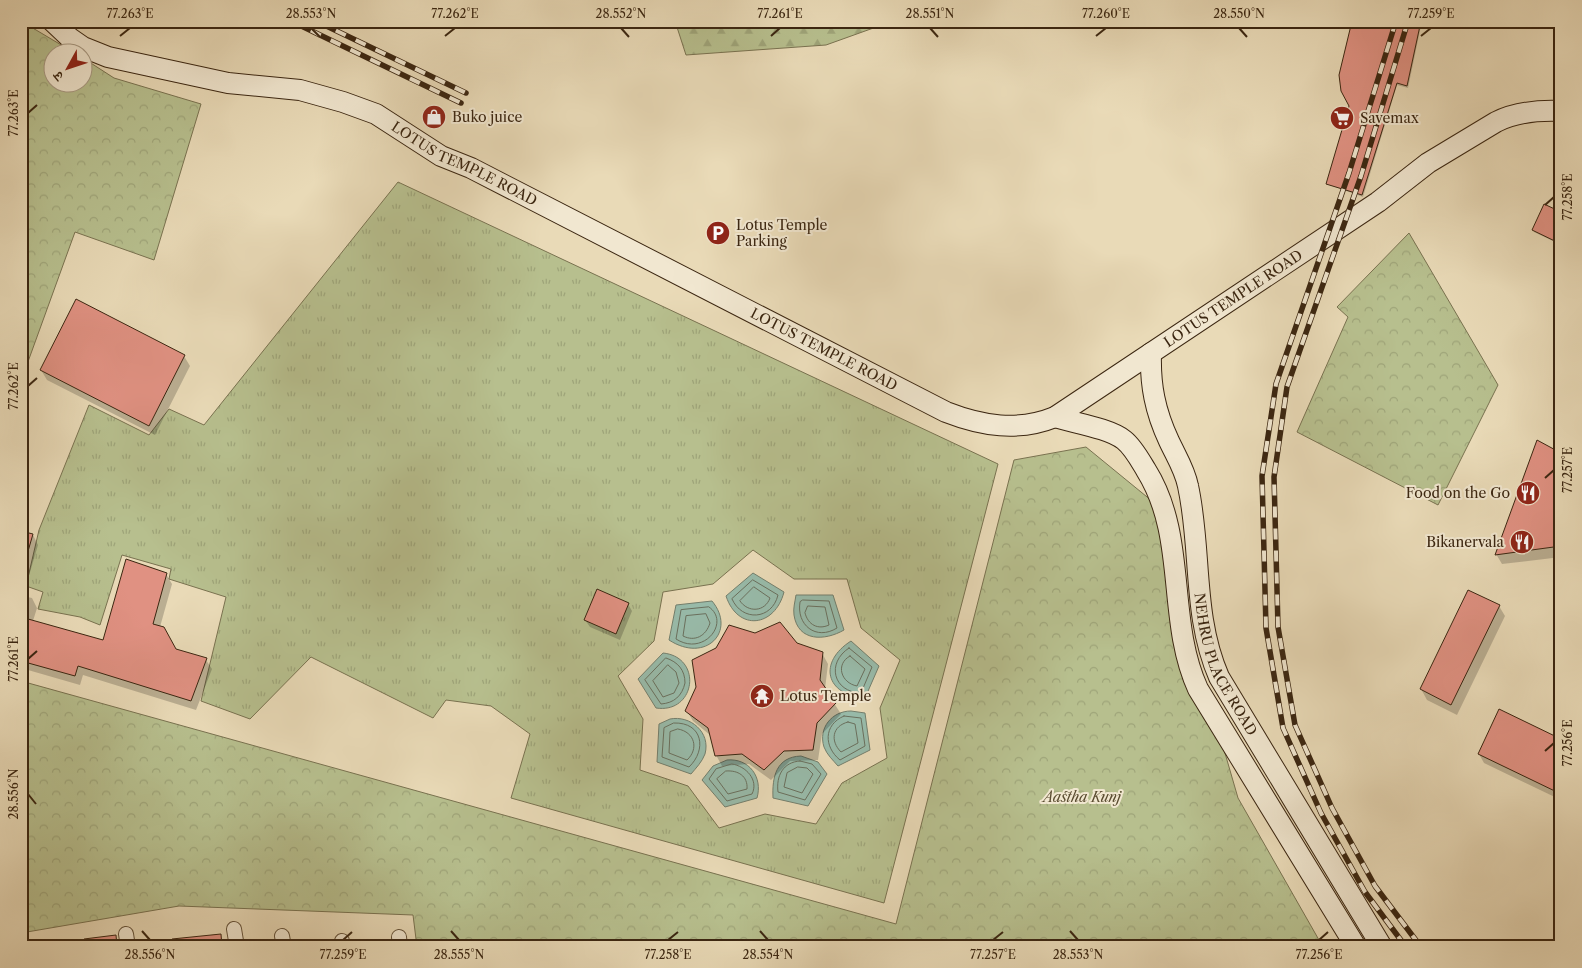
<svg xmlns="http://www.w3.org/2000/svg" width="1582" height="968" font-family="'Libre Caslon Text','Noto Serif Devanagari',serif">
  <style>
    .grass { fill: url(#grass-tufts); stroke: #797250; fill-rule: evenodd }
    .forest { fill: url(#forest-firs); stroke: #797250 }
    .park { fill: url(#park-crowns); stroke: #797250 }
    .water { fill: #98bbaa; stroke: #737f6d }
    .shadow { fill: #0003 }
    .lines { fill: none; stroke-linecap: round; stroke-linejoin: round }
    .shore { stroke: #6a705e; stroke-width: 1 }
    .building { fill: #e09182; stroke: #3b2611 }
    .street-casing { stroke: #66533a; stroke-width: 16 }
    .secondary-casing { stroke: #3b2611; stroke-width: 22 }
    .street { stroke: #f1e7d0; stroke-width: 14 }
    .secondary { stroke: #f1e7d0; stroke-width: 20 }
    .rail-casing { stroke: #3b2611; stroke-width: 5.5 }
    .rail { stroke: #f1e7d0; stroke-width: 4; stroke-dasharray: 11; stroke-linecap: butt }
    .ticks { fill: none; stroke: #3b2611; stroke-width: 2 }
    .labels { text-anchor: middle; stroke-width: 4; stroke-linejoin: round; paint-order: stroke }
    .poi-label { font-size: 14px; fill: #3b2611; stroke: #f1e7d0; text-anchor: start }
    .street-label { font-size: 14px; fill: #3b2611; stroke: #f1e7d0 }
    .park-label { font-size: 14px; font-style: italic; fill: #5a4c30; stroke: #f1e7d0 }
    .neatline { fill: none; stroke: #3b2611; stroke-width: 2 }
    .ticks-label { font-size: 12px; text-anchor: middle; fill: #3b2611 }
  </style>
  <defs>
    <pattern id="grass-tufts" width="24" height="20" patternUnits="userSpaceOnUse" patternTransform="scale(1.25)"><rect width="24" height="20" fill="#b7bf8e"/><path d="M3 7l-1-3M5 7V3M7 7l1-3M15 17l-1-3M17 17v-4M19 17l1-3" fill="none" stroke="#9ea479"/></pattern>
    <pattern id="forest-firs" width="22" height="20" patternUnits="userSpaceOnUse" patternTransform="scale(1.25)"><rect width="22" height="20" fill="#b7bf8e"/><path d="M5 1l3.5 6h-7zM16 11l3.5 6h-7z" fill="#9ea479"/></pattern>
    <pattern id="park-crowns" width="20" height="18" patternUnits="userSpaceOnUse" patternTransform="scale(1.25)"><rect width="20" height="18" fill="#b7bf8e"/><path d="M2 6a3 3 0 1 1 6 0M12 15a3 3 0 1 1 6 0" fill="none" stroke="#9ea479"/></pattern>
  </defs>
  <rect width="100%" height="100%" fill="#e9dab7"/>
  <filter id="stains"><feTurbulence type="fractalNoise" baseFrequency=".004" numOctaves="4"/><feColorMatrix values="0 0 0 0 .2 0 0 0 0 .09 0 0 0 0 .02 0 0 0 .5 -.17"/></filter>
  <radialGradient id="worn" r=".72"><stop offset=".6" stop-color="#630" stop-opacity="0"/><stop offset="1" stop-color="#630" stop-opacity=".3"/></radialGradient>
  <path class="grass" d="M398,182L998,464L884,903L511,798L530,734L491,706L446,700L433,718L311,657L250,719L201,701L226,597L169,579L171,569L122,555L100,625L80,617L38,609L43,592L26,586L39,530L89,405L149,435L169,409L204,425ZM753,550L794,579H847L861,628L900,660L880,708L887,758L842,783L816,824L765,814L719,828L688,786L640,770L643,719L618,676L654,641L663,592L713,584Z"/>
  <path class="forest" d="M675,21H893L826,45L686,55Z"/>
  <path class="park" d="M21,21L73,52H52V82H82L83,58L114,78L201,104L154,260L75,232L21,381Z
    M1409,233L1498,385L1438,505L1297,432L1348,317L1337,307Z
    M1086,447L1152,501L1238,798L1323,947H417L413,915L179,906L21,933V681L896,924L1014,460Z"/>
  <path class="water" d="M753,573L784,592C775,627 738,632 726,596Z
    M796,595H833L844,630C825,641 798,642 794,615C793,608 795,602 796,595Z
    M712,601C737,631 706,664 669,640L676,605Z
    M851,641L879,666L865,698C825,695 818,662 851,641Z
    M663,653C703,657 696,714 656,708L638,679Z
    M851,711L865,713L870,750L838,766C833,760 827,755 824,747C818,728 832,711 851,711Z
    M670,719C690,715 711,732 705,754C702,762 696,768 691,774L657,762L659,724Z
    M801,756L818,762L827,774L808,806L773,798C772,777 776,757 801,756Z
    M727,760C749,758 763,777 757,798L725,807L702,780L713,766Z"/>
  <path class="shadow" d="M1353,21H1422L1408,88L1397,85L1363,197L1327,184L1350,106Z
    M1561,213V245L1534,232L1533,230Z
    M184,356L190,366L155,435L47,380L41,370Z
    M1561,453V557L1502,564L1496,554Z
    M21,532L33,535L38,545L23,596L32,598L37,608L33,621L104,642L166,574L172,584L160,627L175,650L206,660L212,669L196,710L83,675L80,685L21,668Z
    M628,604L632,611L620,640L590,627L585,620Z
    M1499,606L1505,616L1457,715L1427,700L1421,689Z
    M755,634L797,644L822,653L828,664L825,689L841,714L822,734L818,760L790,761L771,780L749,764L722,766L716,755L710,735L693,721L687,711Z
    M1561,740V800L1484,763L1479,754Z
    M220,935L224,947H145V943Z"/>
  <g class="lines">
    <path class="shore" d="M753,580L778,595C772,620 742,622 732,599Z
      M754,587L770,598C765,612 748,613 740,601Z
      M803,600L829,601L837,628C816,641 796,625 800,602Z
      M808,606L825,607L829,625C818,630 808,625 805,613Z
      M709,607C731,622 704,657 676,639L681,610Z
      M706,614L710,623C706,636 695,642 683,636L686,616Z
      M849,648L872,667L861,693C833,692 826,663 849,648Z
      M850,656L865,669L857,686C841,683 835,664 850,656Z
      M666,658C678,662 685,670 685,683C682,696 674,703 661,704L645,680Z
      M668,665L676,672L679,683L674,693L663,697L653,681Z
      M844,716L861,718L865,746L840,760C824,747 823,725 844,716Z
      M848,722L855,724L858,743L841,752C830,741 832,726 848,722Z
      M674,723C703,722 707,750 689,767L662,757L664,728Z
      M678,729C695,732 699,749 687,760L669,753L670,732Z
      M800,761L812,764L821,774L805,800L778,792C776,776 783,762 800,761Z
      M732,764C746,766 759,780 752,794L727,801L709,779L716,769Z
      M798,767L807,768L813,774L802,793L784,787L787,773Z
      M726,771C738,770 748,776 747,789L728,794L717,779Z"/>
  </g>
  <path class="building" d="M1352,21H1421L1407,86L1397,83L1362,195L1326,184L1349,106L1341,91L1339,75Z
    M1544,204L1561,212V244L1532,230Z
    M76,299L185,355L149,426L40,370Z
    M1537,440L1561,453V546L1495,555Z
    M21,531L33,534L24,565H21Z
    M126,559L167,573L153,624L164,627L176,649L207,658L191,701L78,666L75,676L21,661V617L103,640Z
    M597,589L629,603L616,634L584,620Z
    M1468,590L1500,605L1451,705L1420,689Z
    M780,622L797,643L823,652L820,680L836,703L817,723L813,750L784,751L764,770L742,754L715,756L708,728L685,711L696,687L692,660L716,648L729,625L755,633Z
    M1499,709L1561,739V794L1478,754Z
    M221,934L222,947H173L172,939Z
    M116,935L117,947H84V939Z"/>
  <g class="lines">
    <g class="street-casing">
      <path id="street" d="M234,929L237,947
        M126,934L128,947
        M282,936L284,947
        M399,937L400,947
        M342,941L343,947"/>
    </g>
    <g class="secondary-casing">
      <g id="secondary">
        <path id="s1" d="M52,21L70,38L83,47L108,57L228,83L300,90L343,102L376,114L441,156L471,168L946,412C982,426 1018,432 1055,417L1378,202L1428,163L1496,122C1516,112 1538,110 1561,111"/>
        <path id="s2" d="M1151,353C1150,385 1155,411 1169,441C1176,456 1185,470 1188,486C1202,550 1192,615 1219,677L1382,947"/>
        <path d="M1055,417C1074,423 1109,428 1124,440C1133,447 1140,460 1146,470C1188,537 1166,619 1198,689L1356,947"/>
      </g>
    </g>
    <use href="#street" class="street"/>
    <use href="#secondary" class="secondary"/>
    <g class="rail-casing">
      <path id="rail" d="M291,21L461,103
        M316,21L466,93
        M1396,21L1349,173L1276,384L1262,476L1266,628L1283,728L1321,813L1365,892L1406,947
        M1408,21L1361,176L1287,387L1274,477L1278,627L1295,725L1332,808L1375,886L1421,947"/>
    </g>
    <use href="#rail" class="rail"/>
  </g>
  <path class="ticks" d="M311,28L320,37M621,28L629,37M930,28L938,37M1239,28L1247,37M120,36L130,28M445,36L455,28M771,36L780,28M1096,36L1106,28M1421,36L1431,28M28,113L37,105M1545,205L1554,197M28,386L37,378M1545,478L1554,470M28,659L37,651M1545,751L1554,743M28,794L36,804M142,931L150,940M451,931L459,940M760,931L768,940M1070,931L1078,940M343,940L352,932M668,940L678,932M993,940L1003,932M1319,940L1328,932"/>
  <defs>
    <g id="shop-disc" transform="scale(1.25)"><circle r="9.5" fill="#8f2418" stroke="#f1e7d0"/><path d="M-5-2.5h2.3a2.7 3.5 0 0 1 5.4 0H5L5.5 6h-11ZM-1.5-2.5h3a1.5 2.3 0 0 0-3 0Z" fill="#fff"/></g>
    <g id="supermarket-disc" transform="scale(1.25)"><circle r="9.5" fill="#8f2418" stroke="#f1e7d0"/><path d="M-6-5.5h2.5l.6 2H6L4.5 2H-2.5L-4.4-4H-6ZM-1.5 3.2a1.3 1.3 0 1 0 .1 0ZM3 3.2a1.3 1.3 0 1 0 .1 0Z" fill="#fff"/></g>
    <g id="parking-disc" transform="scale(1.25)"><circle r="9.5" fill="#8f2418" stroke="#f1e7d0"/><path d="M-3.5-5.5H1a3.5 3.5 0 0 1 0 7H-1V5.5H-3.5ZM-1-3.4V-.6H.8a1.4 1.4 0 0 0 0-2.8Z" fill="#fff"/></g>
    <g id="restaurant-disc" transform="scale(1.25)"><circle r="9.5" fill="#8f2418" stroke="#f1e7d0"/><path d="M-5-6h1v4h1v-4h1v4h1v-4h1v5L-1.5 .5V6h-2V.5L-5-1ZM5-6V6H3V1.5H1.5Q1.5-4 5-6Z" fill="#fff"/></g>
    <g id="temple-disc" transform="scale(1.25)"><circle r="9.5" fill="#8f2418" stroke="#f1e7d0"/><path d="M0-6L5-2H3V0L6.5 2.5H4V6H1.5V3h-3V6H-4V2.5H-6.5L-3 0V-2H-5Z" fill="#fff"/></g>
  </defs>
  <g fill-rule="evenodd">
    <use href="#shop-disc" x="434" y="117"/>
    <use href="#supermarket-disc" x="1342" y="118"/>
    <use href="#parking-disc" x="718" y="233"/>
    <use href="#restaurant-disc" x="1528" y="493"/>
    <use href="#restaurant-disc" x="1522" y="542"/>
    <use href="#temple-disc" x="762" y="696"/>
  </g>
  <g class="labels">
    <g class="poi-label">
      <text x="452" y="122">Buko juice</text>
      <text x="1360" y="123">Savemax</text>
      <text x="736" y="230">Lotus Temple<tspan x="736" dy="16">Parking</tspan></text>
      <text x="1510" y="498" text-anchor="end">Food on the Go</text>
      <text x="1504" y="547" text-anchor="end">Bikanervala</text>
      <text x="780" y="701">Lotus Temple</text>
    </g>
    <g class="street-label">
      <text dy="5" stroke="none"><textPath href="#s1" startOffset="444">LOTUS TEMPLE ROAD</textPath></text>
      <text dy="5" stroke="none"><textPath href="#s1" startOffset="1312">LOTUS TEMPLE ROAD</textPath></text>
      <text dy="5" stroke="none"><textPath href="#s1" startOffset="849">LOTUS TEMPLE ROAD</textPath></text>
      <text dy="5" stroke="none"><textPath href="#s2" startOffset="324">NEHRU PLACE ROAD</textPath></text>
    </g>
    <g class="park-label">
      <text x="1082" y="802">Aastha Kunj</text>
    </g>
  </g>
  <rect width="1582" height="968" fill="none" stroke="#e9dab7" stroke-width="55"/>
  <g transform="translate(68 68) rotate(230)"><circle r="24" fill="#f1e7d0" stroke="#a89a84"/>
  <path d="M0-4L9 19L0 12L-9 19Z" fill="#8f2418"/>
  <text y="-8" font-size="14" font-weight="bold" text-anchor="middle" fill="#3b2611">उ</text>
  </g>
  <rect x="28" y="28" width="1526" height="912" class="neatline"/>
  <g class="ticks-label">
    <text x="130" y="18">77.263°E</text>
    <text x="311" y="18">28.553°N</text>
    <text x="455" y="18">77.262°E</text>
    <text x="621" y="18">28.552°N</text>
    <text x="780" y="18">77.261°E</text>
    <text x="930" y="18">28.551°N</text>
    <text x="1106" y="18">77.260°E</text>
    <text x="1239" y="18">28.550°N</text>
    <text x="1431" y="18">77.259°E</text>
    <text transform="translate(14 113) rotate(-90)" y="4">77.263°E</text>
    <text transform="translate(1568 197) rotate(-90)" y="4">77.258°E</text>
    <text transform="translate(14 386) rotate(-90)" y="4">77.262°E</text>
    <text transform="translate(1568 470) rotate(-90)" y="4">77.257°E</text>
    <text transform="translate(14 659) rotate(-90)" y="4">77.261°E</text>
    <text transform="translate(1568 743) rotate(-90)" y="4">77.256°E</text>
    <text transform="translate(14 794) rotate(-90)" y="4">28.556°N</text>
    <text x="150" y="959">28.556°N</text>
    <text x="343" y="959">77.259°E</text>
    <text x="459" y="959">28.555°N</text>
    <text x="668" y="959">77.258°E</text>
    <text x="768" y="959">28.554°N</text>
    <text x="993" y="959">77.257°E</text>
    <text x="1078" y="959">28.553°N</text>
    <text x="1319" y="959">77.256°E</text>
  </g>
  <rect width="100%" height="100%" filter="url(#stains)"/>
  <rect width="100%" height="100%" fill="url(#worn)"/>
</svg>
